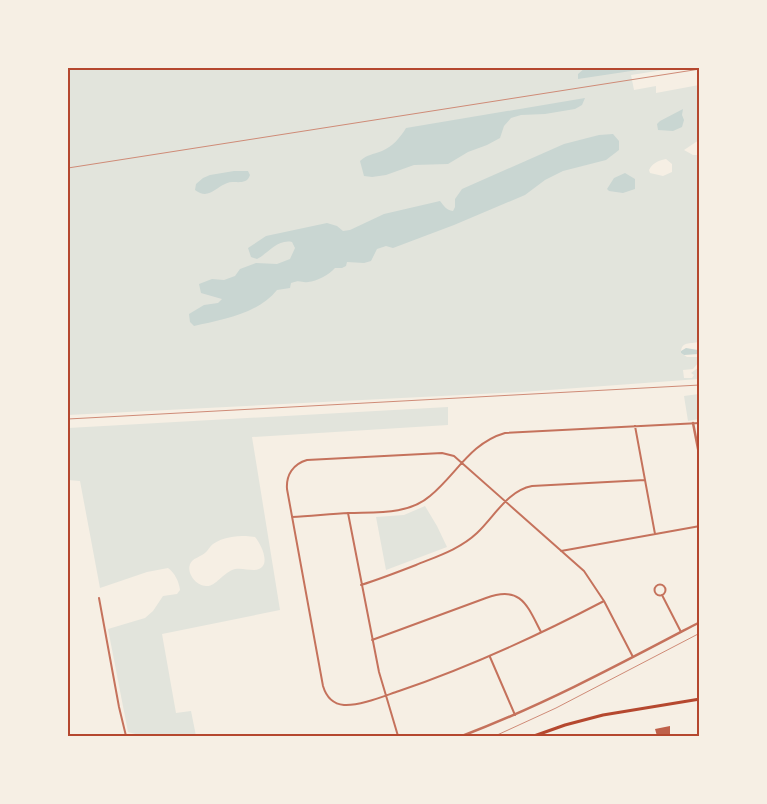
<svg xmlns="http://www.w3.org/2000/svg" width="767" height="804" font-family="Raleway,sans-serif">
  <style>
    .green { fill: #e2e4dc; fill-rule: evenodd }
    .water { fill: #c9d6d2 }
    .building { fill: #bf614a }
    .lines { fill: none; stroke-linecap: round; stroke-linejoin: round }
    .minor { stroke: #c5725c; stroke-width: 2 }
    .tertiary { stroke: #c5725c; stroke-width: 2.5 }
    .primary { stroke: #b5482f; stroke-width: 3 }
    .rail { stroke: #cf8b77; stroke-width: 1 }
    .neatline { fill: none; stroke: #b5482f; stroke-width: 2 }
  </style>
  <rect width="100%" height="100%" fill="#f6efe4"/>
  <path class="green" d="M68,68H676L631,75L634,90L656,86V93L699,85V140L684,150L693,155H699V342C690,344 681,341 681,353L687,357H697L699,358V362L693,369L683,370L684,378H692L694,375L691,373L699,367V379L522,392L68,415ZM666,159L672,164V172L663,176L650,173L649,170C653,163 657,161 666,159Z
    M699,394V419L688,421L684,396Z
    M448,407V425L252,437L280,610L162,634L176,713L191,711L196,736H143L128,732L108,629L145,618L153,611L163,596L177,594L180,590C179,582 175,573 168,568L147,572L100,588L80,481L68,480V428ZM246,536L255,537C262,545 273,569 254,570C247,570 242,568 235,569C222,573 216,587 206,586C195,586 184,570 192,561C195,558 199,557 202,555C207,553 209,547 213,544C223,537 235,536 246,536Z
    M425,506L437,526L447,547L386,570L376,517L404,515Z"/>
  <path class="water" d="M585,68H651L578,79V74Z
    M585,98L582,105L575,109L545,114L521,115L511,118L504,126L500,138L487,145L468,152L448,164L414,165L386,175L372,177L364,176L360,161C368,154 372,155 382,151C393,146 400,138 406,128Z
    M683,109L682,115L684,120L682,127L673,131L658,130L657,124L660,121Z
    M613,134L619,141V150L606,160L563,171L545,180L525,195L454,225L393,248L386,246L377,249L371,261L364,263L347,262L346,266L342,268H335C329,275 317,281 308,282C301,283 301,279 291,283L290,288L277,290C258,314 221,320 194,326L190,322L189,314L204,305L218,303L222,299L201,293L199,284L212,279L224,280L235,276L240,269L256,263L277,264L290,259L295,248L292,242C277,239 269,253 257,259L251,257L248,248L266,236L327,223L337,226L343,231L350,230L384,214L440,201C444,206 446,210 453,211L455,207V199L462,189L564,144L599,135Z
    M234,171H248L250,175C246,187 234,179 225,184C215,188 208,200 195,190L196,184L203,178L210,175Z
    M625,173L635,179V189L623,193L609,191L607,189L614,178Z
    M686,348L698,350L699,354L684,355L681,353V351Z"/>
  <path class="building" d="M670,726V736H657L655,729Z"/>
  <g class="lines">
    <path class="minor" d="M635,426L655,534
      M348,513L379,672L398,736
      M292,517C311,516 330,514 349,513C376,512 408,515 430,496C456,475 470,443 505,433L700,423
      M561,551L700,526
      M654.5 590a5.5 5.5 0 1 1 11 0a5.5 5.5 0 1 1-11 0Z
      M361,585C380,579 398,572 416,565C438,556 460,549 477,533C495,516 507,491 532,486L645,480
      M662,595L681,632
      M99,598L119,707L126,736
      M604,601C537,636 470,667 399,691C384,696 360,706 344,705C333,704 326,696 323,686L287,489C286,475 293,464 307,460L442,453L454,456L584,571L604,601L633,657
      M372,640L486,598C521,585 527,605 541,632
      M490,657L515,715"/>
    <path class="tertiary" d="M693,423L700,459
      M462,736C544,705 622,663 700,622"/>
    <path class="primary" d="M534,736L565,725L603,715L700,699"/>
    <path class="rail" d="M68,168L700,69
      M68,419L700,385
      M495,736L556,708L700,633"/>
  </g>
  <rect width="767" height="804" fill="none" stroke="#f6efe4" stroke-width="138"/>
  <rect x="69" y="69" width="629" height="666" class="neatline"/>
</svg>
